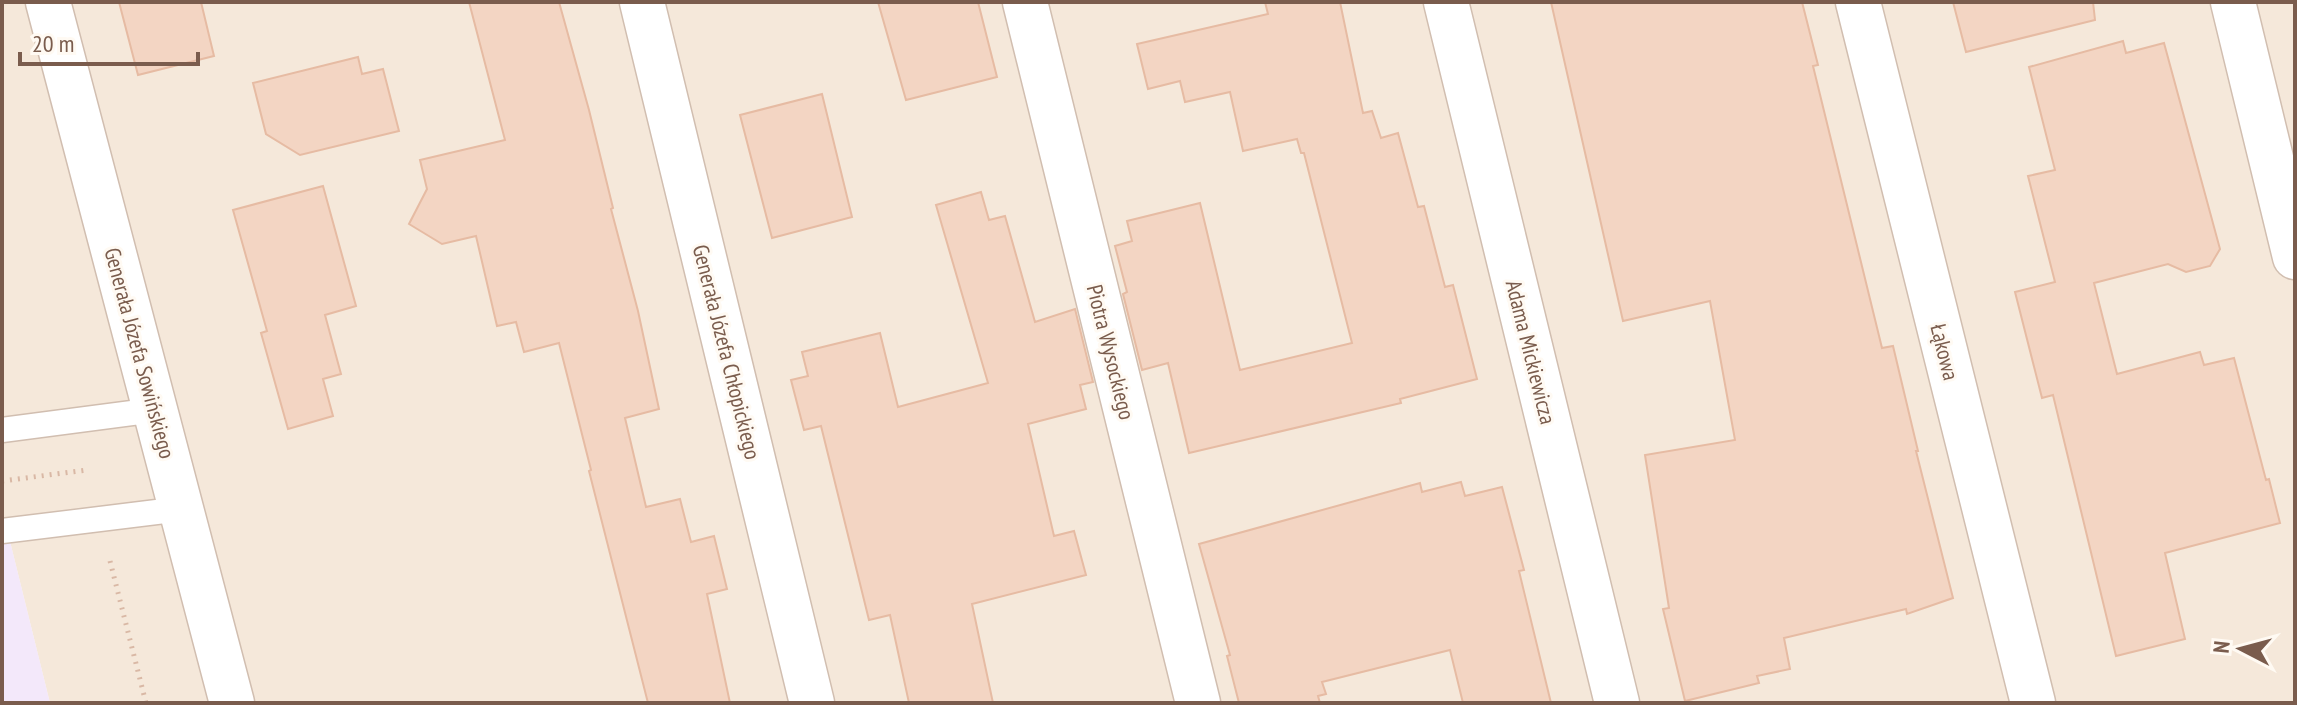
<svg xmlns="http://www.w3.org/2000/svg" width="2297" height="705" font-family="'PT Sans Narrow',sans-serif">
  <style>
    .residential { fill: #f5e8da }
    .education { fill: #f3e8fa }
    .building { fill: #f3d5c3; stroke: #e6bba3; stroke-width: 2 }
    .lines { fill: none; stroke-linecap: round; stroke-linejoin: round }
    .service-casing { stroke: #d1beb0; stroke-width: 27 }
    .minor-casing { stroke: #d1beb0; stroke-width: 47 }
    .path { stroke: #d9b8a5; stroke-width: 5; stroke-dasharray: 2 6; stroke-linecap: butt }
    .service { stroke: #fff; stroke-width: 24 }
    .minor { stroke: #fff; stroke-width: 44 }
    .labels { text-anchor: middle; stroke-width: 6; stroke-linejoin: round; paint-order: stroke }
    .street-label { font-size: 22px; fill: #7a5c4d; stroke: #fffaf3 }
  </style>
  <rect width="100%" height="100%" fill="#fdf6ec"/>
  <path class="residential" d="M2,2H1017L1190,703H50L2,509Z
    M1032,2H1847L2023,703H1206Z
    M1864,2H2295V703H2039Z"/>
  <path class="education" d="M2,509L50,703H2Z"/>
  <path class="building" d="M119,2H201L214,56L138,75Z
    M469,2H559L589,110L613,208L611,209L638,311L659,409L625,418L646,507L680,499L691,542L714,536L727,589L707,594L730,703H648L589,471L591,470L559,343L524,352L516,322L497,326L476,236L442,244L409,224L427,189L420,160L505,140Z
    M878,2H978L997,77L906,100Z
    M1265,2H1340L1363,113L1372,111L1381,138L1398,133L1418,207L1424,206L1445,287L1453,285L1477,379L1400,399L1401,403L1189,453L1168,363L1142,370L1123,294L1127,292L1115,246L1132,241L1127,221L1200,203L1240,370L1352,343L1304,153H1301L1297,139L1243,151L1230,92L1185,102L1180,81L1148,89L1137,44L1268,14Z
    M1551,2H1802L1818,65L1813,66L1882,348L1893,346L1918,451H1916L1953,598L1907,614L1906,609L1784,638L1790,669L1757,676L1759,683L1685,701L1663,609L1669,608L1645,455L1735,440L1710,301L1623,321Z
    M1953,2H2093L2095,20L1966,52Z
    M2123,41L2126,53L2164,43L2220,249L2210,266L2186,272L2168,264L2094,283L2117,374L2200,352L2204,365L2234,358L2266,480L2269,479L2280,523L2165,553L2185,639L2116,656L2053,395L2042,398L2015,292L2055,282L2028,176L2055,170L2029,67Z
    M358,57L362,74L383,69L399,131L300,155L266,134L253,83Z
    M822,94L852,217L772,238L740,115Z
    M323,186L356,306L325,315L341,374L323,379L333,416L288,429L261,333L267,331L233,210Z
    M981,192L989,220L1005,216L1035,322L1075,309L1093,382L1080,385L1086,409L1028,424L1054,536L1074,531L1086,575L972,604L993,703H909L890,615L869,620L821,426L804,430L791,380L808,376L802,352L880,333L898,407L988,383L936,205Z
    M1461,482L1465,496L1502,487L1524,570L1519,571L1551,703H1463L1450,650L1322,682L1326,694L1318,696L1320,703H1239L1227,656L1230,655L1199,544L1420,483L1422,492Z"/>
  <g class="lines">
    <g class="service-casing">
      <path id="service" d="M2,430L155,410
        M2,531L181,509"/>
    </g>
    <g class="minor-casing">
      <path id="minor" d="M48,2L232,703
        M642,2L812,703
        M1025,2L1198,703
        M1446,2L1617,703
        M1858,2L2033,703
        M2233,2L2295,257"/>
    </g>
    <path class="path" d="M2,481L87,470
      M110,561L146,703"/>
    <use href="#service" class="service"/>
    <use href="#minor" class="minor"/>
  </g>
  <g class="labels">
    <g class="street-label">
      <text transform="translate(727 352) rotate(76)" y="8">Generała Józefa Chłopickiego</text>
      <text transform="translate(1111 352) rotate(76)" y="8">Piotra Wysockiego</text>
      <text transform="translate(1531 352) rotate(76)" y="8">Adama Mickiewicza</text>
      <text transform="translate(1945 352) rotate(76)" y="8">Łąkowa</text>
      <text transform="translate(140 353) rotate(75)" y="8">Generała Józefa Sowińskiego</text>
    </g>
  </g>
  <rect width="2297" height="705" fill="none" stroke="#7a5c4d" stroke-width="8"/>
  <g transform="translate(2241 649) rotate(276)" stroke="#fffaf3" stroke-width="6" paint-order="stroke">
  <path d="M0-6L14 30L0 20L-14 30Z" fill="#7a5c4d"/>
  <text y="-12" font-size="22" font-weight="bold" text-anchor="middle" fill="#7a5c4d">N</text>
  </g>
  <path d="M20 52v12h178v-12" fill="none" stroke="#7a5c4d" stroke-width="4"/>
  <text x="32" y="52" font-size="24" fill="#7a5c4d" stroke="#fffaf3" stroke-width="6" paint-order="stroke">20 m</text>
</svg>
